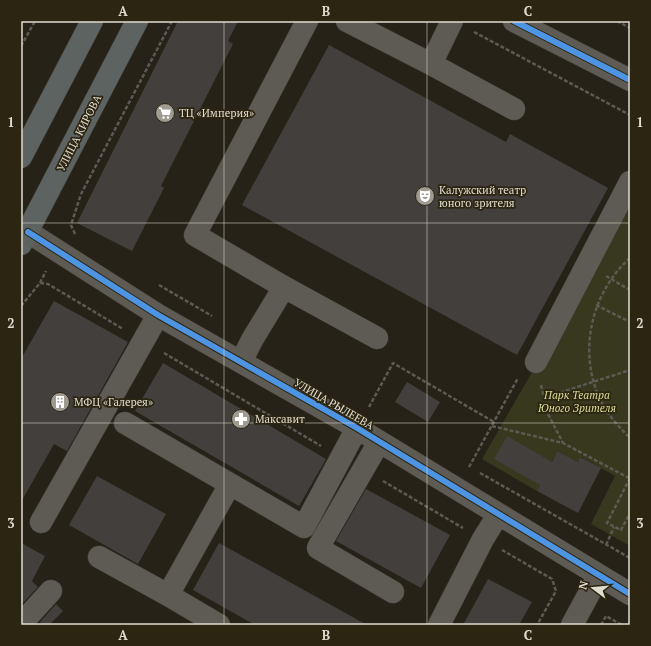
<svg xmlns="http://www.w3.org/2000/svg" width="651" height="646" font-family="'PT Serif',serif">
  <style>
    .green { fill: #37381d }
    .building { fill: #433f3d }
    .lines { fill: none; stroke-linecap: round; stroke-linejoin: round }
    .minor-casing { stroke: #413e36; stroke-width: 23 }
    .major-casing { stroke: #413e36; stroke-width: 23 }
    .path { stroke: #5d5a53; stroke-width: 2.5; stroke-dasharray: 4 2; stroke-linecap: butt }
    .minor { stroke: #5e5b54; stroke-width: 22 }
    .major { stroke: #5c6360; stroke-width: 22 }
    .cycleway-casing { stroke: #2c2512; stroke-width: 8 }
    .cycleway { stroke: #4d94e3; stroke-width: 6 }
    .grid { fill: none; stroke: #e0dcd0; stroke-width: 1; stroke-opacity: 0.55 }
    .labels { text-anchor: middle; stroke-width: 3.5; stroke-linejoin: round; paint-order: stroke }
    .poi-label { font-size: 11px; fill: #e0dcd0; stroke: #2c2512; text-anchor: start }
    .street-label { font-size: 11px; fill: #e0dcd0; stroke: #2c2512 }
    .park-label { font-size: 11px; font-style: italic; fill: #dadf97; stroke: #2c2512 }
    .neatline { fill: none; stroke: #e0dcd0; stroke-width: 1.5 }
    .grid-label { font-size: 13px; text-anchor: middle; font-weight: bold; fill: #e0dcd0 }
  </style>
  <rect width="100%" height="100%" fill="#262218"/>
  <path class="green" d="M630,202V546L591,524L615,476L581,457L578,462L557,451L537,491L482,459Z"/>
  <path class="building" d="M178,21H238L228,41L233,44L161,186L164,188L132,251L77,223Z
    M329,45L506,142L510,134L608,188L517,355L242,205Z
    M54,301L128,342L67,451L54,444L21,502V359Z
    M163,363L326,459L299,506L135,411Z
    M407,382L440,402L428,422L395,402Z
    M507,436L552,462L557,451L578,462L580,457L601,468L578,513L537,491L540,485L494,459Z
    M97,476L166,514L138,564L69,525Z
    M366,489L450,535L421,588L336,541Z
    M21,543L45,556L32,581L38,587L22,604L21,603Z
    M219,543L286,580L367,625H255L193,590Z
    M488,579L532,602L519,625H463Z
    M56,604L63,611L49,625H43L40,622Z"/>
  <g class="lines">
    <g class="minor-casing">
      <path id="minor" d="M307,21L195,235L284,287L377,338
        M347,21L431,64L452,21
        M514,21L630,80
        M431,64L514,109
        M28,232L158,315L357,428L630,594
        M241,362L252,340L284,287
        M536,362L630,182
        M125,423L304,527L357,428
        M379,442L318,548L393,592
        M41,522L158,315
        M99,557L168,595
        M21,624L51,591
        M219,625L168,595L230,484
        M439,625L483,539L498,515
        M572,625L599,575"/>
    </g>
    <g class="major-casing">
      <path id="major" d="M21,157L92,21
        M21,244L137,21"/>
    </g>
    <path class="path" d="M617,21L630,28
      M474,32L630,115
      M21,46L35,21
      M75,234L71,225L81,194L172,21
      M630,258C592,292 578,349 599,397C606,413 618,426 630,438
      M606,276L630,290
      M40,283L46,271
      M159,285L212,316
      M596,305L630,322
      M21,306L40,283L48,284L123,329
      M164,353L321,446
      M541,385L548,414L563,443
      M543,398L630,370
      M369,407L393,363L494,422
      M492,426L563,443L629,478
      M469,467L518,378
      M480,473L630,558
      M630,478L607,523L621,530L630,513
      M383,481L463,528
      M606,545L614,527
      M502,550L552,579L556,591L537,625
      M601,625L606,616L622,625"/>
    <use href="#minor" class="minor"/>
    <use href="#major" class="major"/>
    <g class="cycleway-casing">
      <path id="cycleway" d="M514,21L630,80
        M28,232L158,315L357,428L630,594"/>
    </g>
    <use href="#cycleway" class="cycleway"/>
  </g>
  <path class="grid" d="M224,21V625M427,21V625M21,223H630M21,423H630"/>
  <defs>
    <g id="supermarket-disc" transform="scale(1)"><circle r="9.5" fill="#9f9b90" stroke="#2c2512"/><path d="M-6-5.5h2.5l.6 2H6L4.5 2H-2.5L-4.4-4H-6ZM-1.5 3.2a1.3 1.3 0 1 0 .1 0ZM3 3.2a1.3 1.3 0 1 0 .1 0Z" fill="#fff"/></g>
    <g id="theatre-disc" transform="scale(1)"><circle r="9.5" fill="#9f9b90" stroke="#2c2512"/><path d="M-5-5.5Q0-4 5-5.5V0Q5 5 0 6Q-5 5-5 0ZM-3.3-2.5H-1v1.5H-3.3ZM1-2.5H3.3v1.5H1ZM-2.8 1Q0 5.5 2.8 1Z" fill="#fff"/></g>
    <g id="building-disc" transform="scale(1)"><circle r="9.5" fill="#9f9b90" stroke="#2c2512"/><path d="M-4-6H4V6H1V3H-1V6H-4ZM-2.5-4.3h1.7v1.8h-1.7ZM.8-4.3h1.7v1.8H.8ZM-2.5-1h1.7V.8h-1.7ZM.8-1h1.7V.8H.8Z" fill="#fff"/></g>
    <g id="pharmacy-disc" transform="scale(1)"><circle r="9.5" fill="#9f9b90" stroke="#2c2512"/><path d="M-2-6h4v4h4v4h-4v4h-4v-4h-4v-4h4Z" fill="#fff"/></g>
  </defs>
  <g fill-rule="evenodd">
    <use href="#supermarket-disc" x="165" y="113"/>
    <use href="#theatre-disc" x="425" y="196"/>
    <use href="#building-disc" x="60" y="402"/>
    <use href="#pharmacy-disc" x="241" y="419"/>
  </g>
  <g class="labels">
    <g class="poi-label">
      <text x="179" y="117">ТЦ «Империя»</text>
      <text x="439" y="194">Калужский театр<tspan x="439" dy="13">юного зрителя</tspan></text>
      <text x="74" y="406">МФЦ «Галерея»</text>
      <text x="255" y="423">Максавит</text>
    </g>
    <g class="street-label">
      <text transform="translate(79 133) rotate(-63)" y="4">УЛИЦА КИРОВА</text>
      <text transform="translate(334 404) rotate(30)" y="4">УЛИЦА РЫЛЕЕВА</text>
    </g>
    <g class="park-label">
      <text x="577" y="399">Парк Театра<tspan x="577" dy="13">Юного Зрителя</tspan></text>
    </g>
  </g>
  <rect width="651" height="646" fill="none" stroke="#2c2512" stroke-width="44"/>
  <g transform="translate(593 588) rotate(286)" stroke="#2c2512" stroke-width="3" paint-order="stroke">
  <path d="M0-3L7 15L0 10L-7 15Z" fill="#e0dcd0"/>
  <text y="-6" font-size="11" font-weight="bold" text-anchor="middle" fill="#e0dcd0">N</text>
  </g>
  <rect x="22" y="22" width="607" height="602" class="neatline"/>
  <g class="grid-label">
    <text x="123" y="16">A</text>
    <text x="326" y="16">B</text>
    <text x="528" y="16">C</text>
    <text x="11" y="127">1</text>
    <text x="640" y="127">1</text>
    <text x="11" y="328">2</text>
    <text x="640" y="328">2</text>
    <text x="11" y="528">3</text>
    <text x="640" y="528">3</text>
    <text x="123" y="640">A</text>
    <text x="326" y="640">B</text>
    <text x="528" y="640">C</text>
  </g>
</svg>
